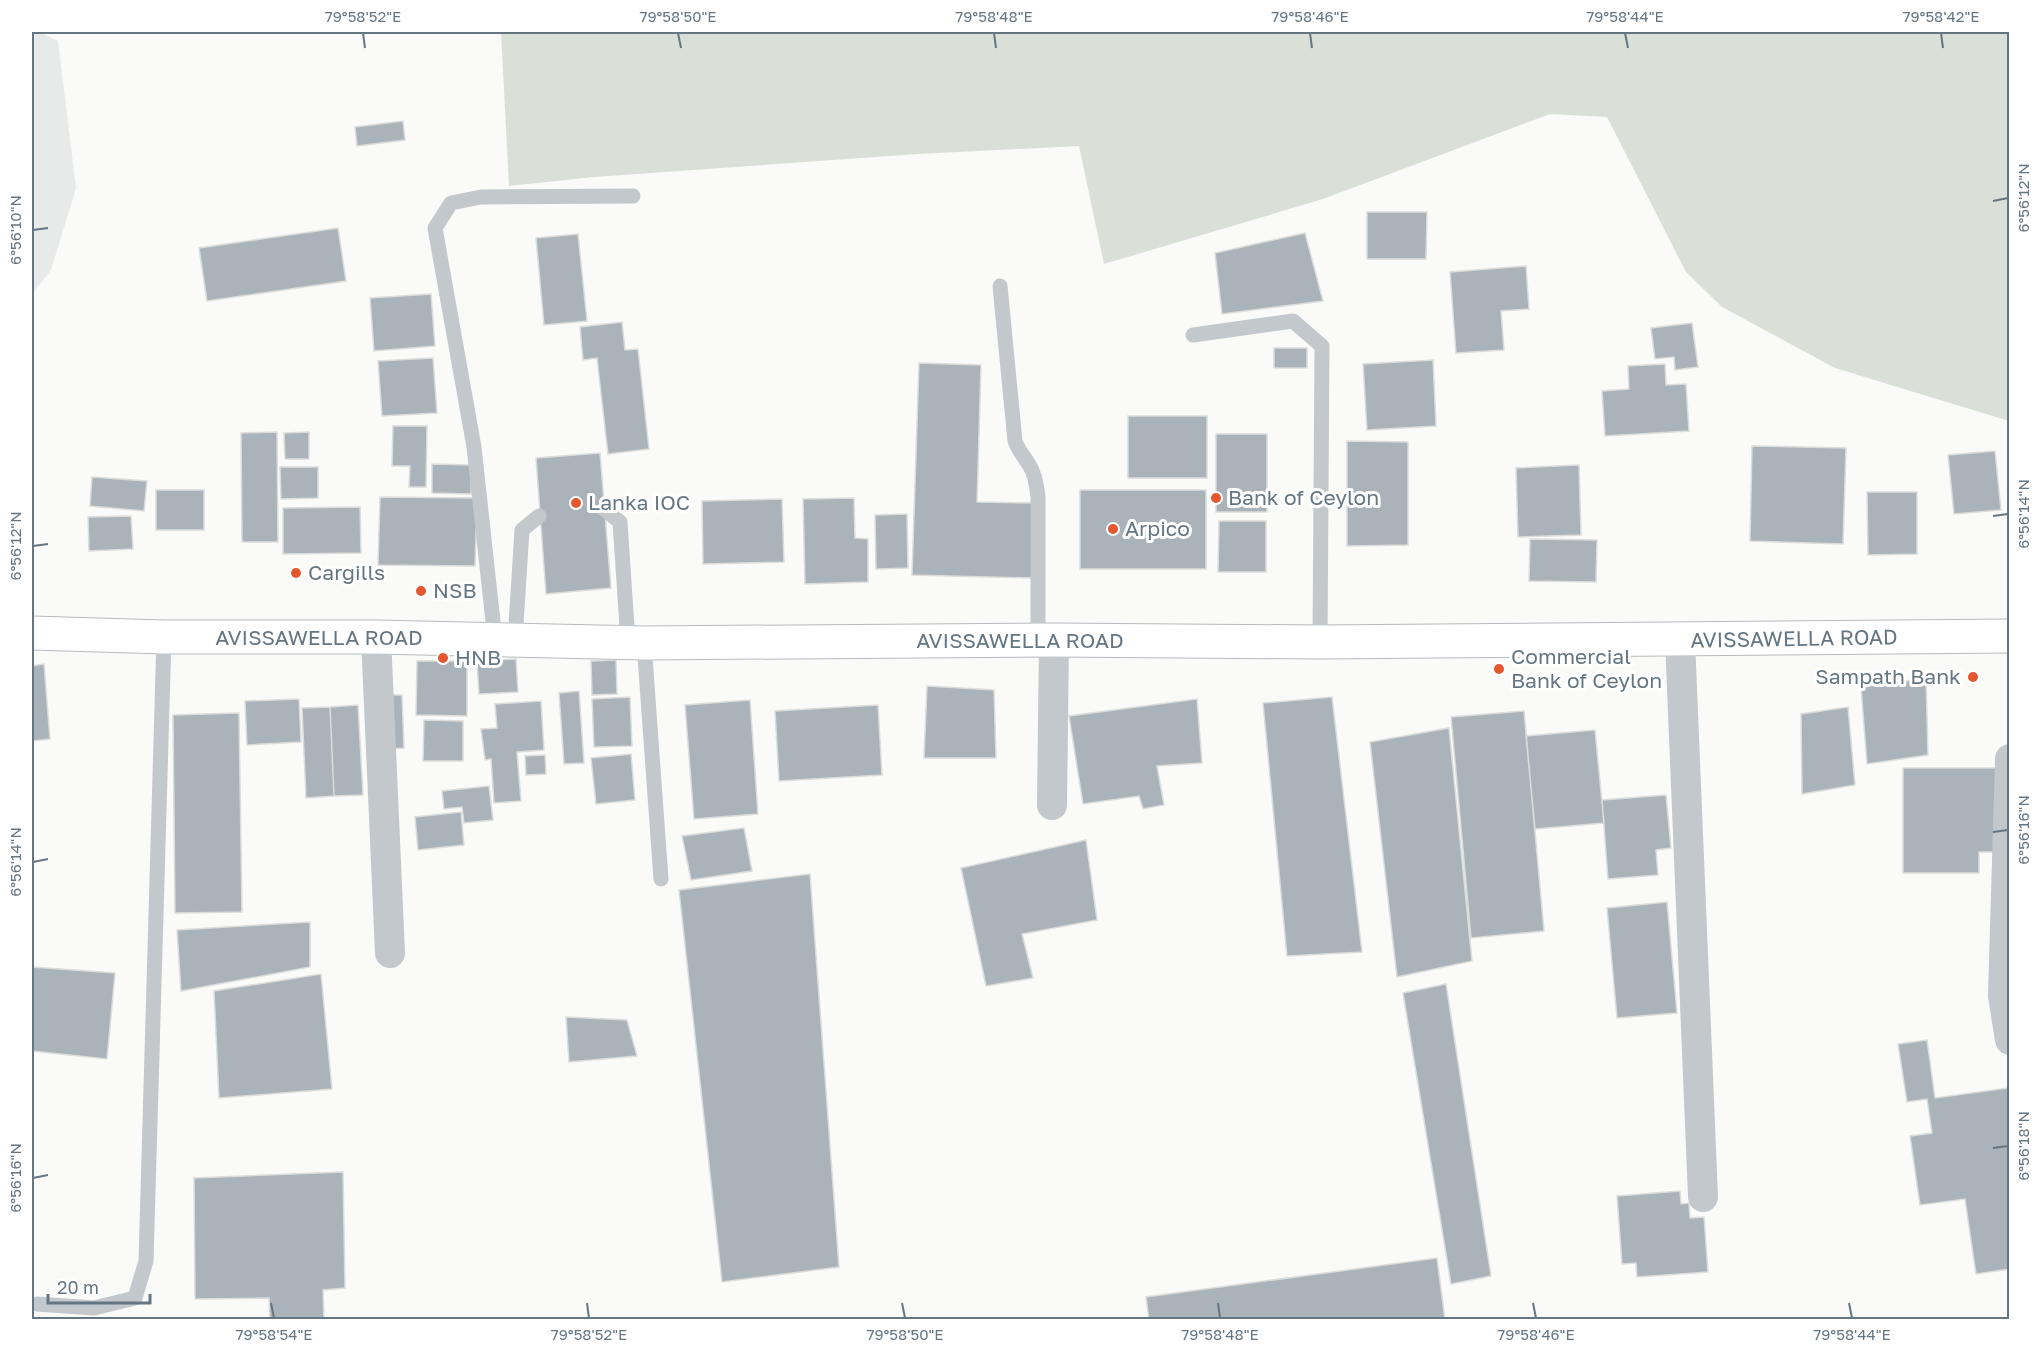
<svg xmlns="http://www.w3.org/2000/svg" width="2041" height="1351" font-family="'Golos Text',sans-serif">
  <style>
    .built { fill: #e8e9e9 }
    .grass { fill: #dadfd7 }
    .building { fill: #aab3b9; stroke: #dcdcda; stroke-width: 1.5 }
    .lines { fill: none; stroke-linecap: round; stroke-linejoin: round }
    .primary-casing { stroke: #b5babe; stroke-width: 35 }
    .lane { stroke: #c3c8cc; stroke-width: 15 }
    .street { stroke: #c3c8cc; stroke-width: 30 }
    .primary { stroke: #fff; stroke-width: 33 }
    .ticks { fill: none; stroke: #657683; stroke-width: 2 }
    .poi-dot { fill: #e4572e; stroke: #fff; stroke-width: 2 }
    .labels { text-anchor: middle; stroke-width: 6; stroke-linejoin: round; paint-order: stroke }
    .poi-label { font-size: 21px; fill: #657683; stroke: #fff; text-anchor: start }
    .street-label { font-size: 21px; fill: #657683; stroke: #fff }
    .neatline { fill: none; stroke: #657683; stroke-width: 2 }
    .ticks-label { font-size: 15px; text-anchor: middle; fill: #657683 }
  </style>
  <rect width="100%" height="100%" fill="#fafaf8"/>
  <path class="built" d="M32,32H39L58,41L76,188L51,270L32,294Z"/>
  <path class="grass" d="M501,32H2009V421L1835,368L1722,307L1686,272L1607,117L1550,114L1323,199L1104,264L1079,146L918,154L594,177L509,186Z"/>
  <path class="building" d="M403,121L405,140L357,146L355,127Z
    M1367,212H1427L1426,259H1367Z
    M338,228L346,281L207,301L199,248Z
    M1305,233L1323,301L1222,314L1215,253Z
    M578,234L587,321L544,325L536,238Z
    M1526,266L1529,309L1501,311L1504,350L1456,353L1450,272Z
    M431,294L435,346L374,351L370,298Z
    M622,322L625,350L638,349L649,449L608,454L597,358L583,360L580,327Z
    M1692,323L1698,367L1675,370L1674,357L1655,359L1651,328Z
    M1274,348H1307V368H1274Z
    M433,358L437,413L382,416L378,361Z
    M1433,360L1436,426L1367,430L1363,364Z
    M919,363L981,365L977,502L1034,503L1032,578L912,575Z
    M1665,364L1666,385L1686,384L1689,431L1605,436L1602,391L1629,389L1628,366Z
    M1128,416H1207V478H1128Z
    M393,426H427L426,487H409L410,466H392Z
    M277,432L278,542H242L241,433Z
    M309,432V459H285L284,433Z
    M1216,434H1267V512H1216Z
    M1347,441L1408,442V545L1347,546Z
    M1752,446L1846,448L1843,544L1750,541Z
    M1995,451L2001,510L1954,514L1948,455Z
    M600,453L611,588L546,594L536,458Z
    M2008,455H2010V583H2008Z
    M432,464L471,465V494L432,493Z
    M1579,465L1581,535L1518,537L1516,468Z
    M280,467H318V498L281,499Z
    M92,477L147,481L144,511L90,506Z
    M156,490H204V530H156Z
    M1080,490H1206V569H1080Z
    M1867,492H1917V554L1868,555Z
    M380,497L477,498L475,566L378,565Z
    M854,498L855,538L868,539V582L805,584L803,499Z
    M782,499L784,562L703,564L702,501Z
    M360,507L361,553L283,554V508Z
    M907,514L908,568L876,569L875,515Z
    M131,516L133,549L89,551L88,517Z
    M1219,521H1266V572H1218Z
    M1530,539L1597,540L1596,582L1529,581Z
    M516,659L518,692L479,694L477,661Z
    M616,660L617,694L592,695L591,661Z
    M417,661H467V716L416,715Z
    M44,664L50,739L32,741V666Z
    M1926,678L1928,755L1867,764L1861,687Z
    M927,686L994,690L996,758H924Z
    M579,691L584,763L564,764L559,693Z
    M381,695H402L404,748L383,749Z
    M630,697L632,746L594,747L592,699Z
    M1332,697L1362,952L1287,956L1263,703Z
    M299,699L301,742L247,745L245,701Z
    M1197,699L1202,763L1157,766L1164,805L1143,809L1139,796L1083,804L1069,716Z
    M750,700L758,814L694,819L685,705Z
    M541,701L544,750L517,752L521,801L494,803L491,759L485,760L481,729L497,728L495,704Z
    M358,705L363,795L334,796L330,707Z
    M878,705L882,775L779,781L775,711Z
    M330,707L334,796L306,798L302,708Z
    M1848,707L1855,785L1802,794L1801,714Z
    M1524,711L1544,931L1471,938L1451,717Z
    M239,713L242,912L175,913L173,715Z
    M424,720L463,721V761H423Z
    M1449,728L1472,961L1397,977L1370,742Z
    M1595,730L1604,823L1535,829L1526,736Z
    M631,754L635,800L596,804L591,758Z
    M545,755L546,774L526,775L525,756Z
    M1903,768H1999L2000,852H1979V873H1903Z
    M489,786L493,820L464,823L462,807L444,809L442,791Z
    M1666,795L1671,848L1656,850L1658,875L1608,879L1602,800Z
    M461,812L464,845L418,850L415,817Z
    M744,828L752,871L691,880L682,836Z
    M1086,840L1097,920L1022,934L1033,978L986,986L961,868Z
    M810,874L839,1267L722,1282L679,890Z
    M1667,902L1677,1013L1617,1018L1607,908Z
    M310,922V967L181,991L177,930Z
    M32,967L115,973L107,1059L32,1051Z
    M321,974L332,1089L219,1098L214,991Z
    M1446,984L1491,1276L1451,1284L1403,993Z
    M566,1017L627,1020L637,1056L569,1062Z
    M1927,1040L1935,1098L2008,1088L2010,1269L1976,1274L1965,1199L1920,1205L1910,1136L1932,1133L1927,1099L1907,1102L1898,1044Z
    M343,1172L345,1288L323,1290L324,1320H270L269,1298L195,1299L194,1178Z
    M1680,1191L1681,1204L1689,1203L1690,1218L1704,1217L1708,1272L1637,1277L1636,1263L1622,1264L1617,1196Z
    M1437,1258L1445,1320H1149L1146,1297Z"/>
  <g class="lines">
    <g class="primary-casing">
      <path id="primary" d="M32,633L164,637H376L644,643L1054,640L1320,642L2010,636"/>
    </g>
    <path class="lane" d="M1000,286L1015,441C1018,450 1023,455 1028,463C1035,473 1036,484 1038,496V640
      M1193,335L1293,321L1322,346L1320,642
      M605,510L620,522L628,642
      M495,640L474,447L435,228L451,203L481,197L633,196
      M515,640L522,530L539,516
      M644,643L661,879
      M37,1304L94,1308L135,1298L146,1261L164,637"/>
    <path class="street" d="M376,637L390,953
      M1680,640L1703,1197
      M2010,759L2003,996L2010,1040
      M1052,805L1054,640"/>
    <use href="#primary" class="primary"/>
  </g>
  <path class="ticks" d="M363,33L365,48M678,33L681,48M994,33L996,48M1310,33L1312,48M1625,33L1628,48M1941,33L1943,48M1993,201L2008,198M33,230L48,228M1993,516L2008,514M33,546L48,544M1993,832L2008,830M33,862L48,859M1993,1148L2008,1146M33,1178L48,1175M271,1303L274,1318M587,1303L589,1318M902,1303L905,1318M1218,1303L1220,1318M1533,1303L1536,1318M1849,1303L1852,1318"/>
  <g class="poi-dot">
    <circle cx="1216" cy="498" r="6"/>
    <circle cx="576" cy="503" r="6"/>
    <circle cx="1113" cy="529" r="6"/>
    <circle cx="296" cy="573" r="6"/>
    <circle cx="421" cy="591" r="6"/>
    <circle cx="443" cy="658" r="6"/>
    <circle cx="1499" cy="669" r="6"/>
    <circle cx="1973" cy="677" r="6"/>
  </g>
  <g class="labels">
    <g class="poi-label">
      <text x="1228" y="505">Bank of Ceylon</text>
      <text x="588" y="510">Lanka IOC</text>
      <text x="1125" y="536">Arpico</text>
      <text x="308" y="580">Cargills</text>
      <text x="433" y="598">NSB</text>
      <text x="1511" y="664">Commercial<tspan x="1511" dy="24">Bank of Ceylon</tspan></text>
      <text x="455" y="665">HNB</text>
      <text x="1961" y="684" text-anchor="end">Sampath Bank</text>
    </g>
    <g class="street-label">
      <text x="319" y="645">AVISSAWELLA ROAD</text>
      <text transform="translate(1794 639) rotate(-1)" y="7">AVISSAWELLA ROAD</text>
      <text x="1020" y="648">AVISSAWELLA ROAD</text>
    </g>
  </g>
  <rect width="2041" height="1351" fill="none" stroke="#ffffff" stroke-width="66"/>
  <path d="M48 1294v9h102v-9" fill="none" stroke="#657683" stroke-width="3"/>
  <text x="57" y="1294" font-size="18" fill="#657683" stroke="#ffffff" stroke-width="4.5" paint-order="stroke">20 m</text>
  <rect x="33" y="33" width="1975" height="1285" class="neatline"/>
  <g class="ticks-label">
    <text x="363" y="22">79°58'52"E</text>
    <text x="678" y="22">79°58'50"E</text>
    <text x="994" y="22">79°58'48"E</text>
    <text x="1310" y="22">79°58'46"E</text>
    <text x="1625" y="22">79°58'44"E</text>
    <text x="1941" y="22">79°58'42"E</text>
    <text transform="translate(2024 198) rotate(-90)" y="5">6°56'12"N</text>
    <text transform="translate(16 230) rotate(-90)" y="5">6°56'10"N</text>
    <text transform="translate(2024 514) rotate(-90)" y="5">6°56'14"N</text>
    <text transform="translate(16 546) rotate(-90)" y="5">6°56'12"N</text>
    <text transform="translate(2024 830) rotate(-90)" y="5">6°56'16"N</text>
    <text transform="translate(16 862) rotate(-90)" y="5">6°56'14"N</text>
    <text transform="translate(2024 1146) rotate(-90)" y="5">6°56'18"N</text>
    <text transform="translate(16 1178) rotate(-90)" y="5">6°56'16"N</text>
    <text x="274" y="1340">79°58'54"E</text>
    <text x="589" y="1340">79°58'52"E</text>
    <text x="905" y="1340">79°58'50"E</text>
    <text x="1220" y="1340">79°58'48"E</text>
    <text x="1536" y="1340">79°58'46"E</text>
    <text x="1852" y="1340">79°58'44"E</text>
  </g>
</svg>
